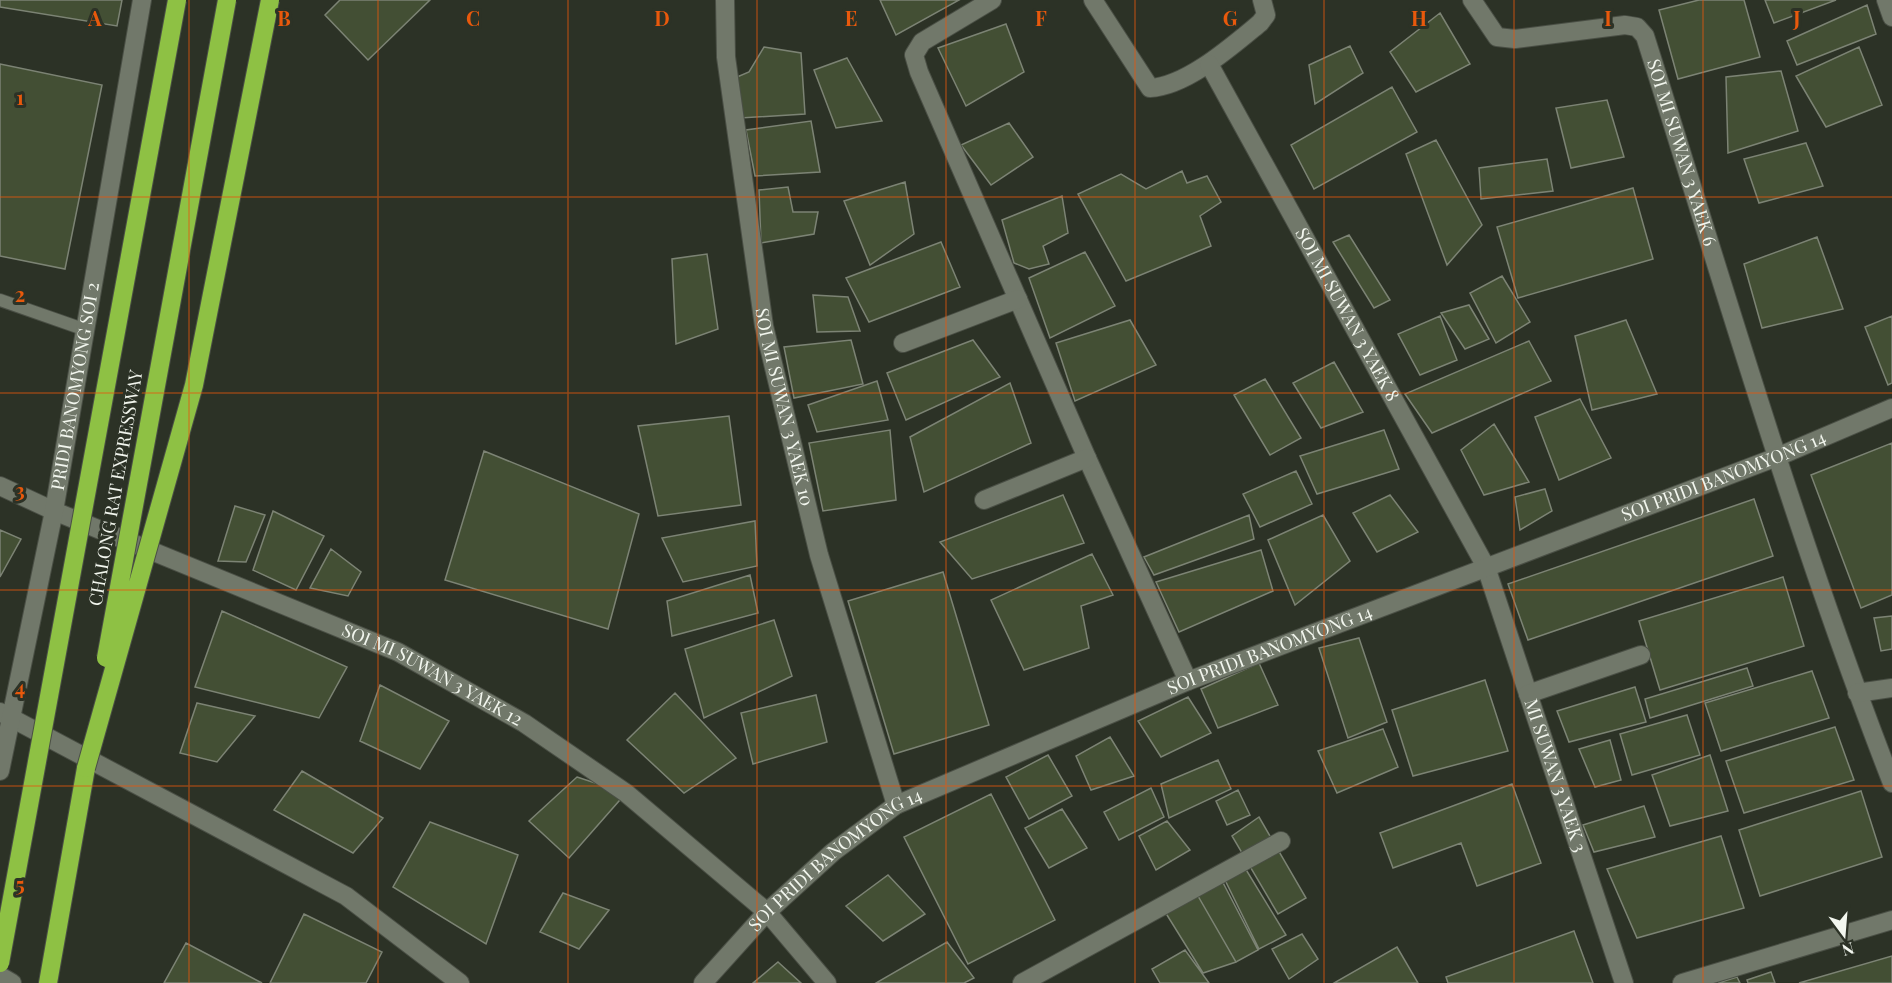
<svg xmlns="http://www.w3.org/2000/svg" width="1892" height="983" font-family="'Playfair Display',serif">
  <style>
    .building { fill: #434f34; stroke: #7c8374; stroke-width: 1.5 }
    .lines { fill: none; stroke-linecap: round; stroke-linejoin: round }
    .lane-casing { stroke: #4a4f45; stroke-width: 14 }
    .street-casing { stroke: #4a4f45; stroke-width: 20 }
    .highway-casing { stroke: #4a4f45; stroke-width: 20 }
    .lane { stroke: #71786a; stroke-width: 12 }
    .street { stroke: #71786a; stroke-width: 18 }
    .highway { stroke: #8ec144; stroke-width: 18 }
    .highway-bridge-casing { stroke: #4a4f45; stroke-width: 20; stroke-linecap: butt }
    .highway-bridge { stroke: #8ec144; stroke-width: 18 }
    .grid { fill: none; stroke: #e8590c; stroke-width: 1.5; stroke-opacity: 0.55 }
    .labels { text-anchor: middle; stroke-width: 6; stroke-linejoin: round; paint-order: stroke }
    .street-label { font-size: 18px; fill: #f2f6ee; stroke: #2c3226 }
    .grid-label { font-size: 20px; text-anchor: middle; font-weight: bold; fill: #e8590c; stroke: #2c3226; stroke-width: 6; stroke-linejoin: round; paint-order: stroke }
  </style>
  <rect width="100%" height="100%" fill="#2c3226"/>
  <path class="building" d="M0,0H122L117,26L0,7Z
    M340,0H430L368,60L325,15Z
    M880,0H959L896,35Z
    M1699,0H1744L1760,57L1678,79L1659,10Z
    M1765,0H1836L1774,23Z
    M1867,5L1876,34L1797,65L1787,41Z
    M1440,13L1470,64L1416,92L1390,52Z
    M1006,24L1024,72L966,106L938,48Z
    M1350,46L1363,73L1315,104L1309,65Z
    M764,47L801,53L805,114L740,118L737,77L749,72Z
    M1859,47L1882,105L1826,127L1796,76Z
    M847,58L882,121L836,128L814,70Z
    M0,64L102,85L65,269L0,256Z
    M1781,71L1798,131L1728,153L1726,77Z
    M1392,87L1417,132L1314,189L1291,145Z
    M1607,100L1624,157L1571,168L1556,108Z
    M811,121L820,172L755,176L746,130Z
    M1009,123L1033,157L991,185L961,145Z
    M1436,140L1482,225L1447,265L1406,154Z
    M1806,143L1823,186L1759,203L1744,159Z
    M1547,159L1553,191L1481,199L1479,168Z
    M1182,171L1187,183L1207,176L1221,202L1200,216L1211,246L1126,281L1078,194L1121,174L1146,189Z
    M905,182L914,234L870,265L844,201Z
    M788,187L793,212H818L814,234L761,243L759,190Z
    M1633,188L1653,259L1518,298L1497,227Z
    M1062,196L1068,233L1043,246L1049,264L1029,269L1014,263L1002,220Z
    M1349,235L1390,300L1374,308L1333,242Z
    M1817,237L1843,309L1762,328L1744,264Z
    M941,242L960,287L869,322L846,278Z
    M1085,252L1115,306L1050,338L1029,278Z
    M707,254L718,329L676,344L672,259Z
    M1502,276L1530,322L1496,343L1470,293Z
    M813,295L848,297L860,331L817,332Z
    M1469,305L1489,339L1465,349L1441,313Z
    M1440,316L1457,360L1420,375L1398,334Z
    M1892,316V383L1888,385L1865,327Z
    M1130,320L1156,365L1075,401L1056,343Z
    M1626,320L1657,394L1592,410L1575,336Z
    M851,340L863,384L794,398L784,347Z
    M973,340L1000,377L906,420L887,373Z
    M1529,341L1551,381L1432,433L1405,394Z
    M1334,362L1363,412L1321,428L1293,383Z
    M1265,379L1301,438L1270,455L1234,395Z
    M877,381L888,420L817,432L808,405Z
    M1010,383L1031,443L924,492L910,437Z
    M1580,399L1611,458L1559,480L1535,417Z
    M729,416L741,505L658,516L638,426Z
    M1494,424L1529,482L1484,495L1461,450Z
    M890,430L896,500L823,511L809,443Z
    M1384,430L1399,469L1317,494L1300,456Z
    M1892,443V595L1861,608L1811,475Z
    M484,451L639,514L608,629L445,580Z
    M1296,471L1312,504L1260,527L1243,494Z
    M1545,489L1552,511L1520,530L1515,497Z
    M1063,495L1084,543L972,579L940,542Z
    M1390,495L1418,532L1377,552L1353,513Z
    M1754,499L1773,556L1528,640L1508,584Z
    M235,506L265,515L246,562L218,561Z
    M273,511L324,536L296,590L253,570Z
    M1249,515L1254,539L1154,575L1144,557Z
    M1323,515L1350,561L1295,605L1268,540Z
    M755,521L757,566L683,582L662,538Z
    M0,530L21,539L0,577Z
    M331,549L361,572L348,596L310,588Z
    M1261,550L1273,591L1179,632L1156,582Z
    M1092,554L1113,595L1081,606L1089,648L1024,670L991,600Z
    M943,572L989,725L894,754L848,601Z
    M750,575L758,613L672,636L667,601Z
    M1783,577L1804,646L1660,690L1639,621Z
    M222,611L347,667L319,718L195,687Z
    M1892,616V649L1881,651L1874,618Z
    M774,620L792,676L704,718L685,649Z
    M1359,638L1387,722L1348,738L1319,648Z
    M1259,663L1278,705L1218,728L1201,689Z
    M1747,668L1753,686L1650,718L1645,699Z
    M1812,671L1829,718L1721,751L1705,703Z
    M1485,680L1508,751L1413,776L1392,710Z
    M380,685L449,721L420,769L360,741Z
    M1635,687L1646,722L1569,742L1557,711Z
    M675,693L736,758L684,793L627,740Z
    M816,695L827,742L753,764L741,713Z
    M1188,697L1211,733L1161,757L1138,721Z
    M197,703L255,716L217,762L180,753Z
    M1687,715L1700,755L1632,775L1620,734Z
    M1835,727L1854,780L1744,813L1726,761Z
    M1383,729L1398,767L1337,793L1318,751Z
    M1110,737L1134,776L1091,790L1076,756Z
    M1610,740L1621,780L1595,787L1579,749Z
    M1048,755L1072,796L1029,819L1006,777Z
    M1710,755L1728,811L1670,826L1652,775Z
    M1218,760L1231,789L1169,818L1161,784Z
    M302,771L383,818L353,853L274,810Z
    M577,777L626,793L569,858L529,821Z
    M1512,784L1541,863L1477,886L1461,843L1393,868L1380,833Z
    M1151,788L1164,817L1119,840L1104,812Z
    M1238,790L1250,815L1227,825L1216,801Z
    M1861,791L1882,857L1760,896L1739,830Z
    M991,794L1055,920L968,964L904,837Z
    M1644,806L1655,837L1594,852L1583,825Z
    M1062,809L1087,848L1049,868L1025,828Z
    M1259,817L1306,898L1278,914L1232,836Z
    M1167,821L1190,850L1156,870L1139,836Z
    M430,822L518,855L486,944L393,887Z
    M1721,836L1744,908L1637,938L1607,869Z
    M1245,868L1286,935L1259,949L1224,878Z
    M888,875L925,914L883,941L846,906Z
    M1219,875L1258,950L1236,962L1194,889Z
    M1194,889L1236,962L1203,973L1162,907Z
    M563,893L609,910L579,949L540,932Z
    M304,914L382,952L366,983H270Z
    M1574,931L1593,983H1448L1446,977Z
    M1302,934L1318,959L1289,979L1272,949Z
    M947,942L974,978L964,983H876Z
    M186,943L262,983H164Z
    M1397,947L1418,983H1334Z
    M1185,950L1209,983H1160L1152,969Z
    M1892,956V983H1799Z
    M778,962L801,983H753Z
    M1771,972L1775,983H1748L1747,980Z
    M1737,977L1740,983H1718Z"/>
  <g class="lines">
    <g class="lane-casing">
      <path id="lane" d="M0,300L86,330"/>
    </g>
    <g class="street-casing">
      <g id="street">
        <path id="s1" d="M725,0L726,57L764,326L819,555L896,805"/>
        <path d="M992,0L922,42L914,55L919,72L1087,458L1188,681"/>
        <path d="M1093,0L1150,88C1187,86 1232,46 1260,23L1266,15L1262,0"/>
        <path id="s2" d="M1472,0L1497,37L1515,39L1625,25L1637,27L1645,36C1724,286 1797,539 1892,783"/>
        <path d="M1886,0L1892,17"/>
        <path id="s3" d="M1209,64L1486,567L1624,983"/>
        <path d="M903,343L1018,299"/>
        <path id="s4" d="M0,486L54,511L398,652L524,723L626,793L767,912L827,983"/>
        <path d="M984,500L1087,458"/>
        <path d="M1857,693L1892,688"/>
        <path d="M1528,694L1641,655"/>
        <path d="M0,712L346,896L460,983"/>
        <path id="s5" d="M0,771L54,511L142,0"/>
        <path d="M0,976L12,983"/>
        <path id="s6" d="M703,983L767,912L833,852L896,805L1188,681L1777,457L1892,408"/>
        <path d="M1022,983L1281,841"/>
        <path d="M1682,983L1892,920"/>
      </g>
    </g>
    <g class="highway-casing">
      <path id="highway" d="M48,983L86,768"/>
    </g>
    <use href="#lane" class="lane"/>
    <use href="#street" class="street"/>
    <use href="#highway" class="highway"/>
    <g class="highway-bridge-casing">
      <path id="highway-bridge" d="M106,658L227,0
        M86,768L194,385L270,0
        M0,963L177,0"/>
    </g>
    <use href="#highway-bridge" class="highway-bridge"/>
  </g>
  <path class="grid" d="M189,0V983M378,0V983M568,0V983M757,0V983M946,0V983M1135,0V983M1324,0V983M1514,0V983M1703,0V983M0,197H1892M0,393H1892M0,590H1892M0,786H1892"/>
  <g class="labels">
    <g class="street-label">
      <text dy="6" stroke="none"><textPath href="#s2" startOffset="320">SOI MI SUWAN 3 YAEK 6</textPath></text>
      <text dy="6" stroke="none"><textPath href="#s3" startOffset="286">SOI MI SUWAN 3 YAEK 8</textPath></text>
      <text dy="6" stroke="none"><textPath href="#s5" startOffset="392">PRIDI BANOMYONG SOI 2</textPath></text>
      <text dy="6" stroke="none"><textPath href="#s1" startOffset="412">SOI MI SUWAN 3 YAEK 10</textPath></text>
      <text dy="6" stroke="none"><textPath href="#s6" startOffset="1154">SOI PRIDI BANOMYONG 14</textPath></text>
      <text transform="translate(116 488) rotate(-80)" y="6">CHALONG RAT EXPRESSWAY</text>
      <text dy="6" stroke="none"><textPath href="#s6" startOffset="668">SOI PRIDI BANOMYONG 14</textPath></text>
      <text dy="6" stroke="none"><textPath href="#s4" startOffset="472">SOI MI SUWAN 3 YAEK 12</textPath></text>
      <text dy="6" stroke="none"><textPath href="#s3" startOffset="794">MI SUWAN 3 YAEK 3</textPath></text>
      <text dy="6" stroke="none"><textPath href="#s6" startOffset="182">SOI PRIDI BANOMYONG 14</textPath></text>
    </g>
  </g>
  <g class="grid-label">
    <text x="95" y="26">A</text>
    <text x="284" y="26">B</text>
    <text x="473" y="26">C</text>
    <text x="662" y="26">D</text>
    <text x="851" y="26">E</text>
    <text x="1041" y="26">F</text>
    <text x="1230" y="26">G</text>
    <text x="1419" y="26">H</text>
    <text x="1608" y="26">I</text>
    <text x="1797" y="26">J</text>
    <text x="20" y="105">1</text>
    <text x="20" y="302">2</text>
    <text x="20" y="498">3</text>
    <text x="20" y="695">4</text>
    <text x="20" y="892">5</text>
  </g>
  <g transform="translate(1844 935) rotate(164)" stroke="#2c3226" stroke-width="4.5" paint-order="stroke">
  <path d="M0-4.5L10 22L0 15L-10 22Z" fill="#f2f6ee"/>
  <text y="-9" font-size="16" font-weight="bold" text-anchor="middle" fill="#f2f6ee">N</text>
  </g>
</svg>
